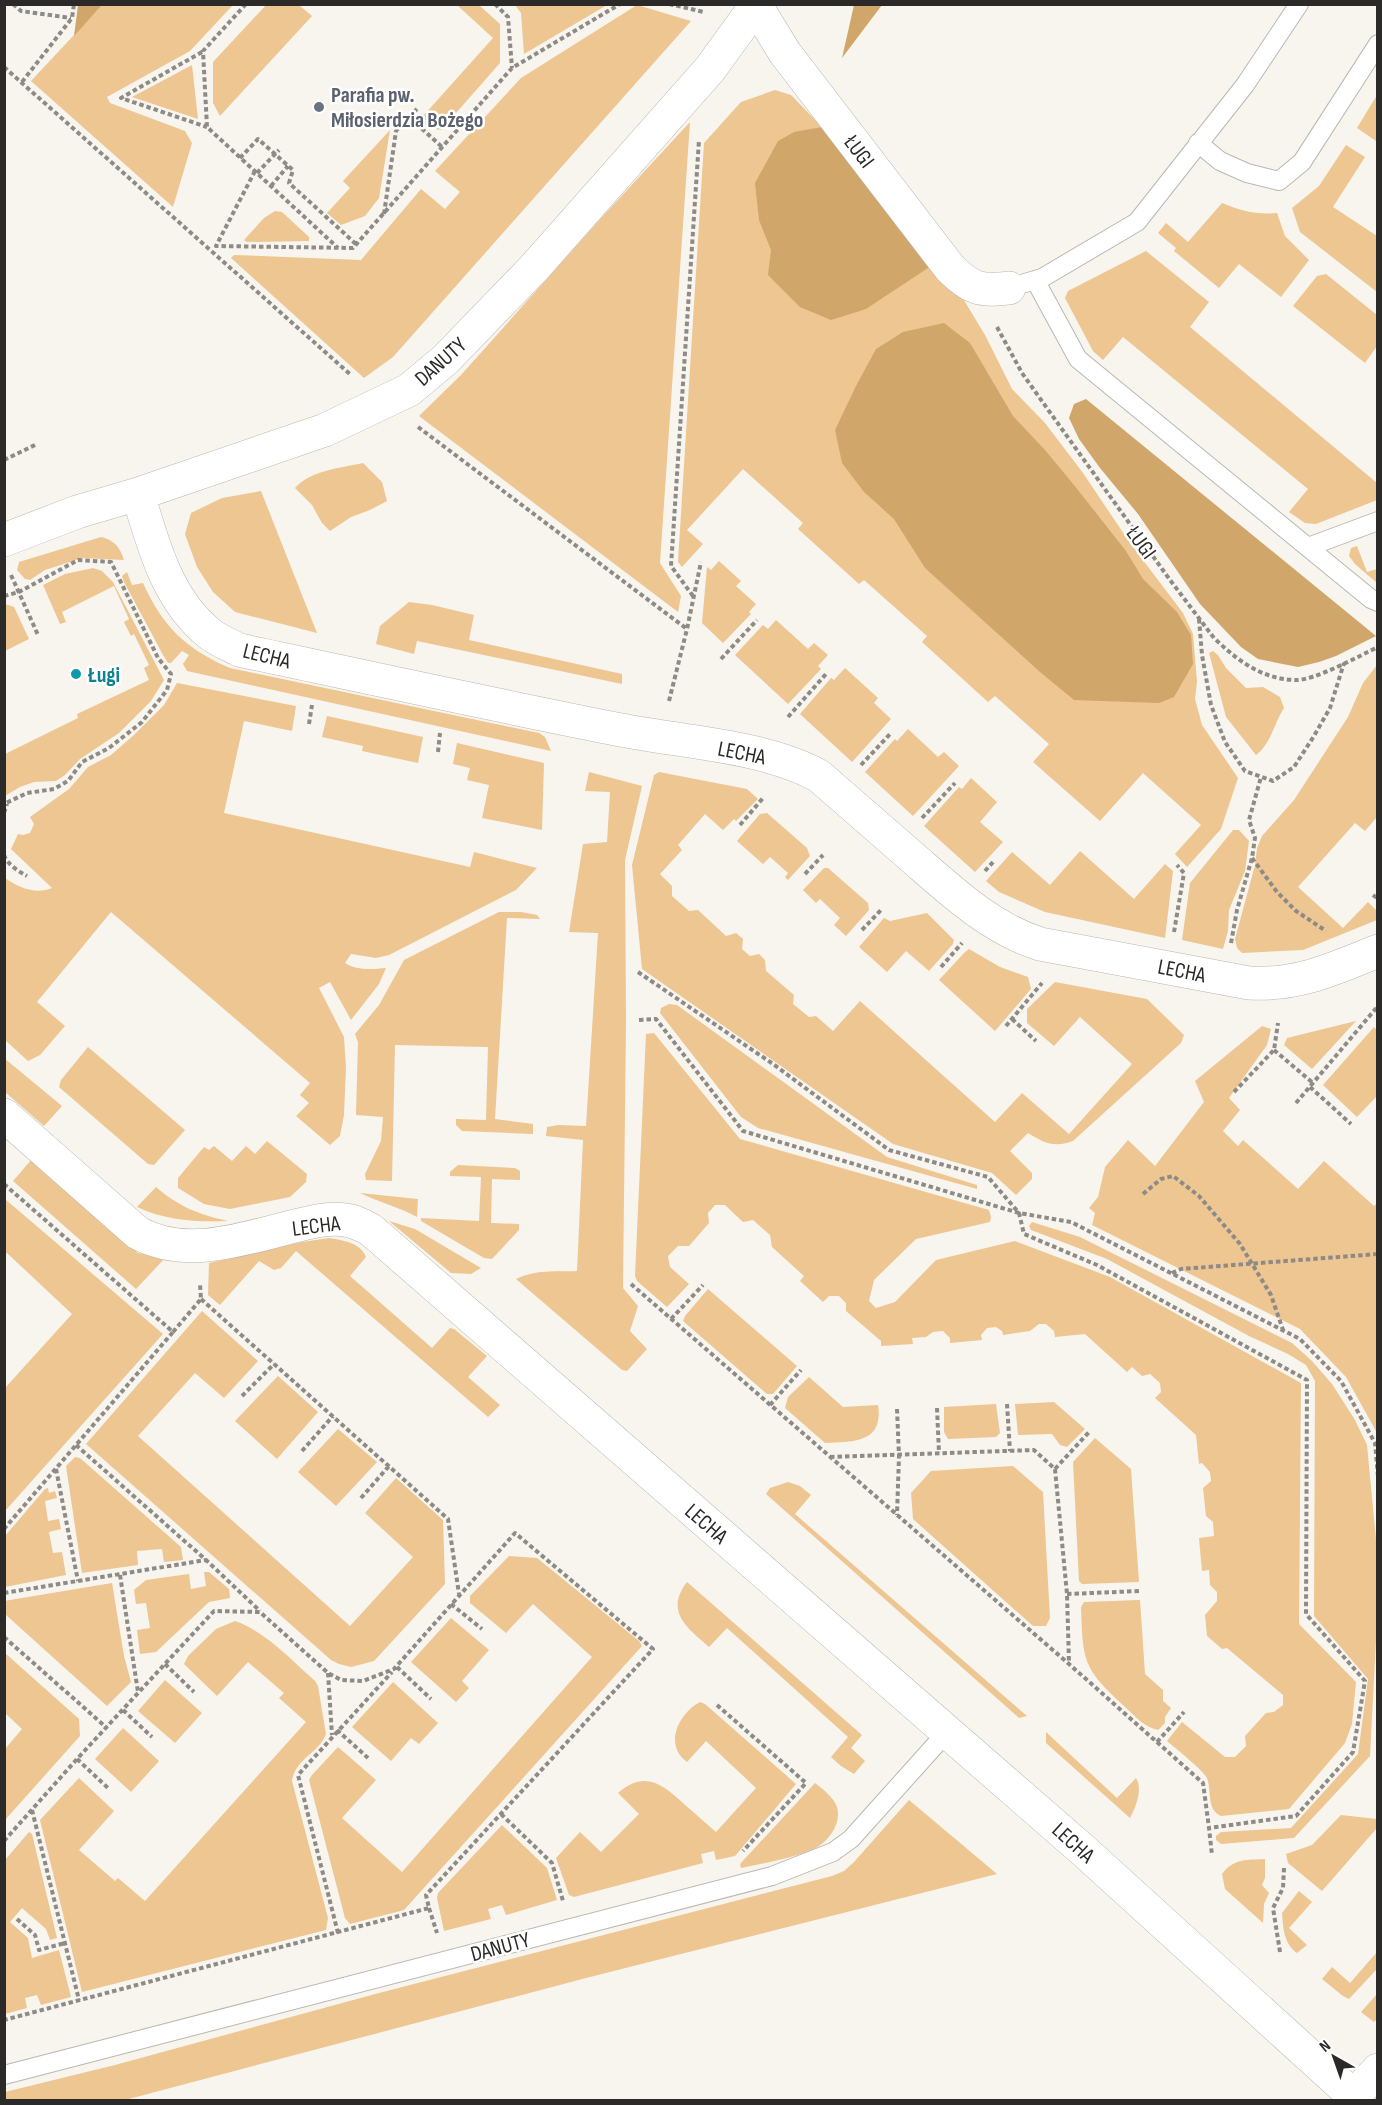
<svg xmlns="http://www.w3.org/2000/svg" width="1382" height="2105" font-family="'Sofia Sans Condensed',sans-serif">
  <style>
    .green { fill: #edc692 }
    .forest { fill: #d1a66a }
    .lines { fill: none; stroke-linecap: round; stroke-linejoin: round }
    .lane-casing { stroke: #bbb7b1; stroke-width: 20 }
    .street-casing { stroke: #bbb7b1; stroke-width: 34 }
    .path { stroke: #8e8b87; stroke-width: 4; stroke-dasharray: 4.5 3; stroke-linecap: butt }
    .lane { stroke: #fff; stroke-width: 18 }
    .street { stroke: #fff; stroke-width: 33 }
    .worship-dot { fill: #6b7280; stroke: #fff; stroke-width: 2 }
    .culture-dot { fill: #0f9aa8; stroke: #fff; stroke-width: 2 }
    .labels { text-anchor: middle; stroke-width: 5; stroke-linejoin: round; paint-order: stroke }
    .worship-label { font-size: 22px; font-weight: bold; fill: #5b616d; stroke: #fff; text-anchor: start }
    .street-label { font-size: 22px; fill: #2c2a28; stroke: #fff }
    .culture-label { font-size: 22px; font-weight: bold; fill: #0d838f; stroke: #fff; text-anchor: start }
  </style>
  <rect width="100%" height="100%" fill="#f8f4ee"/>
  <path class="green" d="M267,4L299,5L312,16L220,116L213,103V62Z
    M102,5H233L190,51L107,97L110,103L185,131L192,143L173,207L31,81Z
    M457,5H479L500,24V63L441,130L425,127L416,119L421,113L424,115L493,38Z
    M515,5H607L524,54L521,13Z
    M637,5L691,21L393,357L364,378L231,258L234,255L361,260L421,189L445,209L460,192L435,171L521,78Z
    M192,65L198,119L132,97Z
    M775,90L791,95L822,127L959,292L985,335L1012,389L1045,423L1083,473L1130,543L1183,613L1193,634L1197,682L1195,699L1202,725L1238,778L1221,829L1187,867L1175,854L1201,825L1143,773L1100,821L1033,762L1049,744L995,696L988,702L922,642L927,636L864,580L859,584L798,529L803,523L743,469L687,530L703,544L682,567L678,562L704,143L741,102Z
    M1377,95L1378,139L1376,141L1357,128Z
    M690,122L660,563L681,596L678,612L419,416L461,375L603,216Z
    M390,130L379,198L365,216L341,225L327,213L350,188L343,181Z
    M1346,145L1365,157L1333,207L1377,236V292L1300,232L1292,208L1319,186Z
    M1222,203C1241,211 1257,215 1277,213L1285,236L1309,260L1281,297L1239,264L1219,288L1174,251L1176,248L1158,233L1166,223L1188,242Z
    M275,211L282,212L309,237V241L247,242L244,240L264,218Z
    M1146,251L1209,302L1190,327L1377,483V500L1316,524L1305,523L1289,512L1308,489L1123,337L1103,360L1093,351L1065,298L1068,291Z
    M1326,274L1377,315V346L1365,363L1293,306L1317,276Z
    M363,463L382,482L387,501L370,510L351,517L330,531L322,523L312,505L295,488C311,470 341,468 363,463Z
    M261,491L317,633L235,612L213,592L197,567L185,534L191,513L222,498Z
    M101,537C114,540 120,547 124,560L82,558L45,570L30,580L25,579L17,570L19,562Z
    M1357,546L1367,572L1377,569V583L1355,564L1349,556L1351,548Z
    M719,561L741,581L736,586L756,604L749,612L751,614L723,643L702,623L707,567L711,570Z
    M93,568L102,571L113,582L164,680L151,701L119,733L80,759L65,775L56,781L34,782L20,787L5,796V754L78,718L77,714L149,680L144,668L149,665L134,634L131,636L124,622L129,619L114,586L62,612L66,622L60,624L43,585L65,574Z
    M127,572L132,585L143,583C163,627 186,649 230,668L539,733L545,737L551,751L187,671L183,664L189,655L182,651L171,663H168L163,655L124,582L122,576Z
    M409,602L432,605L474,615L469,640L622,674V684L417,641L414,654L376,644L380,626Z
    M5,604L14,607L29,639L5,651Z
    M776,620L808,649L814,643L828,655L818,666L821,669L788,704L735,655L763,625L768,629Z
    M1213,651L1218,655L1226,668L1246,688L1263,687L1280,697L1284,708C1274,723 1271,744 1256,755L1226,717L1209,653Z
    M1377,665V817L1365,831L1355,823L1298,887L1343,928L1368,902L1377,911V920L1303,950L1242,953L1237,948L1235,939L1255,865L1257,848L1262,836L1294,800L1348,717L1363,683Z
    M845,668L878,698L874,703L891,719L852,762L800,714L831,678L834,680Z
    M177,683L296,706L292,731L244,721L224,813L470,867L474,852L537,868L516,890L389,955L376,958L351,954L345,963C357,971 373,969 386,968L379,984L351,1020L330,982L319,988L344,1037L346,1067L344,1115L340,1136L330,1145L296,1116L309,1103L300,1095L310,1083L111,912L37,1002L65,1026L40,1055L28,1061L5,1040V878C18,887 35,895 52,888L11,849L18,834L23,835L30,833L34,824L30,817L69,789L88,767L111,755L135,734L164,705Z
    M327,716L423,737L418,763L362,751L363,746L322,737Z
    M908,729L938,757L944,752L959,766L913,816L865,772L895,739L897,741Z
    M457,743L544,763L542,830L482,818L489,785L467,780L470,768L453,764Z
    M589,772L642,786L625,860L626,1020L623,1288L638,1306L630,1331L647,1349L627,1371L622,1370L516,1279C537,1269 555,1272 577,1271L583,1140L546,1136L547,1127L558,1125L586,1126L598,933L569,932L583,844L607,842L610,792L585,791Z
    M659,772L747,789L758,799L736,821L734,819L723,830L705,814L678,845L682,850L660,874L672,886V896L689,911L698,910L726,936L736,933L743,939L742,949L750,956L759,954L765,960L766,971L794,995L793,1004L809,1017L816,1016L833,1031L860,1001L995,1122L1022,1093L1069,1134L1132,1064L1080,1017L1054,1046L1027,1023V1009L1055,982L1147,999L1184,1035L1181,1043L1073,1141C1054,1148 1044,1143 1028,1133L1010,1151L1032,1173V1179L1016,1195L992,1173L893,1144L642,969L632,865L654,775Z
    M971,778L997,802L980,822L1003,842L975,872L924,826L959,787L962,789Z
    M767,813L807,848L810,856L788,880L785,877L788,873L770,857L763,864L737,841L760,814Z
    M1233,830H1239L1249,841L1245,871L1229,910L1228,931L1223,949L1182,940L1190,883Z
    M1080,851L1134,899L1165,864L1173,871L1165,938L1045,912L999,892L986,881L1012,852L1050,885Z
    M824,868H828L868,903L869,910L846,936L834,925L840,918L820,899L816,903L803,890Z
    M499,912H521L537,915L540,919L507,918L495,1119L533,1124V1134L462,1131L456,1125V1119L486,1120L488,1047L395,1045L392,1181L366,1180L365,1174L381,1141L383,1117L356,1115L358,1042L355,1034L379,1005L404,960Z
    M927,913L954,940L953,944L929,971L906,951L887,972L859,947L884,918L890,921Z
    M969,949L1000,967L1028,977L1031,989L995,1031L939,980L965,952Z
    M669,1004L677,1005L887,1157L977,1185V1189L758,1128L741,1117L660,1013L661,1008Z
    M1356,1021L1312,1069L1284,1045L1287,1038Z
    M1262,1026L1271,1029L1267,1045L1229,1098L1240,1110L1223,1131L1238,1146L1243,1140L1298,1189L1324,1161L1374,1206L1377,1203V1433L1346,1377L1300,1329L1092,1225L1095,1213L1089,1208L1098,1197L1105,1167L1128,1140L1155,1166L1204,1102L1195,1081Z
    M1374,1027L1377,1030V1096L1357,1117L1323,1085Z
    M654,1033L740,1139L989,1210L991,1217L990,1222L916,1239L874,1280L869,1301L876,1308L895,1302L936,1260L1015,1241L1110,1277L1301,1383L1299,1624L1356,1682L1352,1724L1345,1743L1289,1809L1221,1816C1206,1809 1212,1791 1207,1778C1203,1770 1175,1748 1167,1741L1182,1722L1225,1757H1235L1246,1746L1245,1736L1266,1713L1274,1712L1283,1705V1695L1227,1648L1222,1649L1207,1636L1205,1615L1217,1601V1592L1210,1585L1209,1570L1202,1571L1199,1538L1214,1536L1213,1522L1206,1516L1203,1488L1211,1481L1210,1472L1202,1463L1199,1464L1196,1435L1155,1398L1161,1392L1160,1383L1150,1374L1142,1376L1132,1367L1127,1372L1085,1334L1055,1337L1054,1331L1046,1324H1039L1030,1331L1003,1335L1002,1331L996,1327L987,1328L981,1335L982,1340L950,1343V1338L943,1331L933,1332L926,1337L912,1338L913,1344L881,1346V1341L846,1311V1303L839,1296H829L823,1302L800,1281L804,1276L772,1247L770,1235L753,1220L743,1222L725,1205H715L708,1213L709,1223L689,1246H678L668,1256L670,1267L689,1284L667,1307L637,1281L635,1276L646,1034Z
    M88,1047L185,1130L154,1165L148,1164L59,1087L61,1080Z
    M4,1058L62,1106L44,1126L5,1092Z
    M267,1141L307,1174L306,1182L290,1197L230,1209L204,1204L178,1188V1178L204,1147L209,1150L214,1146L232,1161L246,1146L255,1154Z
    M32,1159L138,1253L166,1257L136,1289L13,1181Z
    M458,1165L515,1168L520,1171V1180L492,1179L491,1223L519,1224V1230L492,1259L484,1258L421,1221V1218L479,1221L481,1177L450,1176V1172Z
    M156,1187C178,1206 199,1215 228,1221C196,1222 167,1221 137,1207Z
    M360,1193L418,1199L417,1217C399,1207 379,1202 360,1193Z
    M5,1199L163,1334L5,1511V1388L72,1314L7,1253L5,1255Z
    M389,1221L415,1229L481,1268L471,1274L451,1273Z
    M1032,1222L1080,1237L1292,1343L1312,1361L1332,1384L1355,1420L1367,1445L1378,1560L1377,1621L1370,1756L1294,1838L1221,1844L1216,1840V1836L1221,1832L1291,1828L1358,1754L1368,1679L1314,1616L1315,1381L1306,1365L1288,1354L1249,1336L1107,1259L1031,1230L1029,1226Z
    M329,1238C342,1240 361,1243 366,1257L350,1276L432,1348L450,1328L454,1329L487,1356L468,1377L500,1405L488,1417L296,1251L281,1268L274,1270L259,1261L220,1305L208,1295L209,1263L302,1242Z
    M708,1289L797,1366L773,1394H767L683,1321L685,1316Z
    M202,1311L258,1361L224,1398L195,1373L138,1436L350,1626L413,1557L365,1513L396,1478L443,1520L445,1584L374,1661L351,1667L339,1664L331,1660L86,1444Z
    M278,1376L318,1412L277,1459L235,1421Z
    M809,1377L843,1407L878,1405C884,1443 853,1442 825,1443L785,1408L788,1397Z
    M1054,1402L1085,1429L1067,1447L1060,1445L1052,1434L1018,1435L1015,1404Z
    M996,1404L1000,1433L996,1437L948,1439L944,1432V1407Z
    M338,1429L377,1462L336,1506L298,1472Z
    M1095,1438L1131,1469L1139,1582L1082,1584L1079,1581L1073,1462Z
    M75,1457L80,1458L181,1547L183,1560L164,1562L162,1549L137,1551L138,1565L82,1573L66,1466Z
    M1013,1466L1043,1492L1050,1618L1046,1626H1033L913,1519L911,1493L931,1471Z
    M788,1482L800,1486L811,1495L795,1514L1027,1716L1019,1718L766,1494L770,1488Z
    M48,1488L49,1493L55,1491L57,1498L45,1501L48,1521L59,1519L61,1529L49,1532L53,1553L62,1552L66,1575L5,1587V1536L45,1489Z
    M509,1556L537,1558L639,1641L642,1646L404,1910L350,1924L345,1918L309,1780L312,1775L338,1747L376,1780L342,1818L402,1872L592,1657L533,1604L506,1633L470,1603V1596Z
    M204,1572H209L229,1589L230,1598L209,1602L156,1652L140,1654L137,1630L150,1628L146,1603L136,1604L134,1590L146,1580L189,1574L191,1589L206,1586Z
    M687,1582L862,1735L851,1748L865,1761L854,1774L841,1766L831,1757L848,1737L727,1628L709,1647C688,1628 664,1612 687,1582Z
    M112,1583L124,1656L131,1682L107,1706L6,1615L4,1601Z
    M1140,1600L1145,1674L1163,1690V1701L1171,1708L1165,1717V1723L1158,1730C1144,1727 1135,1716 1124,1706C1083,1668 1083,1662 1081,1607L1084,1602Z
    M451,1618L489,1650L462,1681L469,1688L456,1702L411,1662Z
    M235,1621C266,1632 291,1660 315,1681L318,1686L326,1734C319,1753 295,1759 292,1781L328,1918L326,1930L82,1992L40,1820L79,1778L114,1811L79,1850L115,1881L118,1878L145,1901L306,1722L279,1698L284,1693L248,1662L217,1696L184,1664L188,1656L216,1629Z
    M5,1653L79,1719L80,1736L5,1820V1749L22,1729L5,1713Z
    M165,1680L202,1713L175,1743L138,1711Z
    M393,1682L438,1723L419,1744L411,1738L391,1761L352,1727Z
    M700,1702L705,1704L796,1784L735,1856L716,1860L714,1851L701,1854L703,1863L574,1897L569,1895L556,1858L580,1832L601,1852L639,1814L618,1793C645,1770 662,1784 684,1804C695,1813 705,1823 716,1832L756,1788L706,1741L687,1762C663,1745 679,1713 700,1702Z
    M123,1728L159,1761L131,1792L95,1759Z
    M1046,1732L1117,1798L1136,1778C1143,1789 1136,1807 1130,1818L1046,1743Z
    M815,1783C823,1789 834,1798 837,1807C842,1824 828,1842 814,1849C797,1857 761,1864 741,1868L740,1864Z
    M909,1800L997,1874L586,1978L125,2100H5V2092L115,2065L379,1993L832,1876L844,1871L854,1862Z
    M1341,1815L1377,1819V1828L1322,1891L1288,1863L1286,1854L1312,1845Z
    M502,1825L547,1868L557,1900L506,1915L502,1905L488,1909L491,1919L444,1931L437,1898L438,1893Z
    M29,1832L32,1834L57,1938L50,1940L46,1929L22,1908L10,1922L28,1938L32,1958L59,1950L71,1997L41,2005L37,1995L25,1998L27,2008L5,2014V1860Z
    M1265,1859V1878L1262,1885L1269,1893L1264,1904L1263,1923L1225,1889L1222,1874C1234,1858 1247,1860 1265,1859Z
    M1299,1891L1312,1902L1289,1928L1307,1945L1297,1953C1284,1944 1283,1928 1282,1913Z
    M1377,1952V1969L1349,1999L1343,1996L1322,1979L1332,1967L1350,1983Z
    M1377,1994V2019L1374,2022L1361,2012Z"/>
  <path class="forest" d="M78,5H102L74,36Z
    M854,5H882L842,58Z
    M822,127L931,266L866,309L831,320L800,307L768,275L771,250L759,220L755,183L778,141L794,132Z
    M944,323L970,343L1013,416L1045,450L1074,485L1126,551L1143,579L1177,612L1191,635L1193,664L1174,697L1159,703L1074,700L1040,672L925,568L894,519L864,492L842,463L835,430L856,386L876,349L903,332Z
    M1086,399L1376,636L1336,656L1319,662L1298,667L1258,659L1241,647L1200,604L1138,514L1100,468L1079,439L1069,418L1074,404Z"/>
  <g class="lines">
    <g class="lane-casing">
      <path id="lane" d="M1198,143L1220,161L1247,173L1279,181L1302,162L1378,44
        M1035,280L1078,359L1371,599L1378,602
        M1025,283L1042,278L1137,222L1245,85L1299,4
        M1308,547L1378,521
        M4,2075L772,1876L833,1852L851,1839L947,1732"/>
    </g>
    <g class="street-casing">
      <path id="street" d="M755,4L785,53L950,268C970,288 980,292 1009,288
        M138,494C153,544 167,600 210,634C219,641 230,645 239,650C366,677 494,705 621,730C682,742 765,746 819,776C850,803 881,830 912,857C951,891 990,928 1040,944L1249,983C1297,986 1334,969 1378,951
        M4,540L77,512L138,494L325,430L409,390L446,359L534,268L710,69L755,7
        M4,1115L138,1233C186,1259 242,1239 291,1227C308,1223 328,1217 345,1220C355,1221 362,1225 371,1230L1084,1851L1358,2100
        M1350,2100L1378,2070"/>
    </g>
    <path class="path" d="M13,4L21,11L71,18
      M246,4L203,51L207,127L338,248
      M495,4L508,17L512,68
      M669,4L704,12
      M202,52L121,98L207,127
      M4,67L351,375
      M22,82L72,18L74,4
      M409,117L417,109
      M240,158L258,139L293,170L289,183L357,245
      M255,171L216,246L353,248L512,68L620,4
      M257,173L279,150
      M271,186L288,166
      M384,214L396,131L409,117L442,147
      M997,327L1022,373L1049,411L1170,580L1214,638C1237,660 1261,679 1295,680C1314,681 1359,656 1378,647
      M418,427L687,629
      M4,460L37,444
      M11,575L38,635
      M4,596L19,592L78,560L111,562L158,658L171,674L167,690L142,722L109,748L82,762L68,781L54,789L27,793L4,804
      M693,596L671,566L699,140
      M1199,619L1202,655L1211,705L1225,742L1245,771L1273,781L1294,767L1314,736L1330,708L1344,663
      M721,659L757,620
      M669,701L687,629L701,562
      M788,717L826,674
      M309,724L312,705
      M438,752L440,733
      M861,765L890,734
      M4,813L7,804
      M922,818L955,783
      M740,825L763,798
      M4,855C7,864 18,871 27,876
      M1252,858L1277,892L1296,911L1326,931
      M985,871L994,861
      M805,874L823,855
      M1373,895L1378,899
      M862,930L881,910
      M1174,932L1184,873L1177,865
      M1231,943L1237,910L1252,858L1255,838L1249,820L1261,777
      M941,967L962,943
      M638,972L773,1064L889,1150L988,1177L1019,1213L1024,1234L1097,1265L1307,1380L1306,1614L1365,1681L1353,1752L1296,1816L1209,1828L1212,1855
      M1012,1019L1036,1041
      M639,1020L656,1019L743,1131L1019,1213L1071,1222L1300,1339L1341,1381L1375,1443L1378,1476
      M1006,1026L1042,983
      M1274,1050L1313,1083
      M1310,1087L1351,1124
      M1234,1092L1274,1050L1278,1023
      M1296,1103L1378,1006
      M4,1184L173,1332L4,1529
      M1143,1194L1161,1179L1173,1176L1199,1196L1240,1244L1271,1295L1283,1330
      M1172,1273L1181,1269L1378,1254
      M631,1284L1069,1664L1203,1783L1209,1828
      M201,1299L448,1519L459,1594
      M671,1319L703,1285
      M173,1332L201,1299L200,1284
      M242,1396L274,1364
      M1007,1404L1010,1451
      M770,1405L801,1370
      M937,1408L939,1453
      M897,1409L899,1456L897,1515
      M76,1445L206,1560L260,1611
      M302,1451L333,1416
      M830,1457L1034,1450L1055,1469L1067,1594L1069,1663
      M56,1469L78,1581
      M1055,1469L1089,1432
      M361,1498L389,1466
      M120,1575L138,1692
      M4,1593L206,1560
      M1067,1594L1140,1591
      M451,1604L482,1629
      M4,1637L107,1728
      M165,1664L194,1692
      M397,1667L431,1699
      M328,1673L332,1735
      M717,1705L806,1783L743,1851
      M123,1710L152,1737
      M337,1730L368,1758
      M1157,1742L1184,1712
      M77,1759L108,1788
      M32,1810L79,2000
      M501,1814L552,1863L563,1901
      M4,1841L77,1759L214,1611L260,1612L328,1673L341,1680L363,1681L394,1669L515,1533L653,1649L426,1895L429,1908L4,2020
      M429,1908L437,1933
      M17,1919L35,1935L39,1950L65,1943
      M338,1933L298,1775L392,1672
      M1280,1952L1273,1908L1283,1888L1284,1868"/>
    <use href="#lane" class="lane"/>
    <use href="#street" class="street"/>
  </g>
  <circle class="worship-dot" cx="319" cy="107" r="6"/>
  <circle class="culture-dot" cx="76" cy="674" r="6"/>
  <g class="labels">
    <g class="worship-label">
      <text x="331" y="102">Parafia pw.<tspan x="331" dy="25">Miłosierdzia Bożego</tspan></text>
    </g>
    <g class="street-label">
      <text transform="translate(860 151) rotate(53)" y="8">ŁUGI</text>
      <text transform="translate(440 361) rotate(-42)" y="8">DANUTY</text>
      <text transform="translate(1142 542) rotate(54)" y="8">ŁUGI</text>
      <text transform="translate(267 655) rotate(14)" y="8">LECHA</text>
      <text transform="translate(742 752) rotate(11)" y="8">LECHA</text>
      <text transform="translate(1182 970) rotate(11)" y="8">LECHA</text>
      <text transform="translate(316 1225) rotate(-7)" y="8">LECHA</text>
      <text transform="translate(707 1523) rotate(41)" y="8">LECHA</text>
      <text transform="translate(1074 1842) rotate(42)" y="8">LECHA</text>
      <text transform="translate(500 1946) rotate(-15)" y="8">DANUTY</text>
    </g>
    <g class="culture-label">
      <text x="88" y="682">Ługi</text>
    </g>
  </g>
  <rect width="1382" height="2105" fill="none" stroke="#2c2a28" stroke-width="12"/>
  <g transform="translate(1334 2057) rotate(320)" stroke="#ffffff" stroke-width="4.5" paint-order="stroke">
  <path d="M0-4.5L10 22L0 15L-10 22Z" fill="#2c2a28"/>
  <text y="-9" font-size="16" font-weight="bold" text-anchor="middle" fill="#2c2a28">N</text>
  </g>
</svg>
